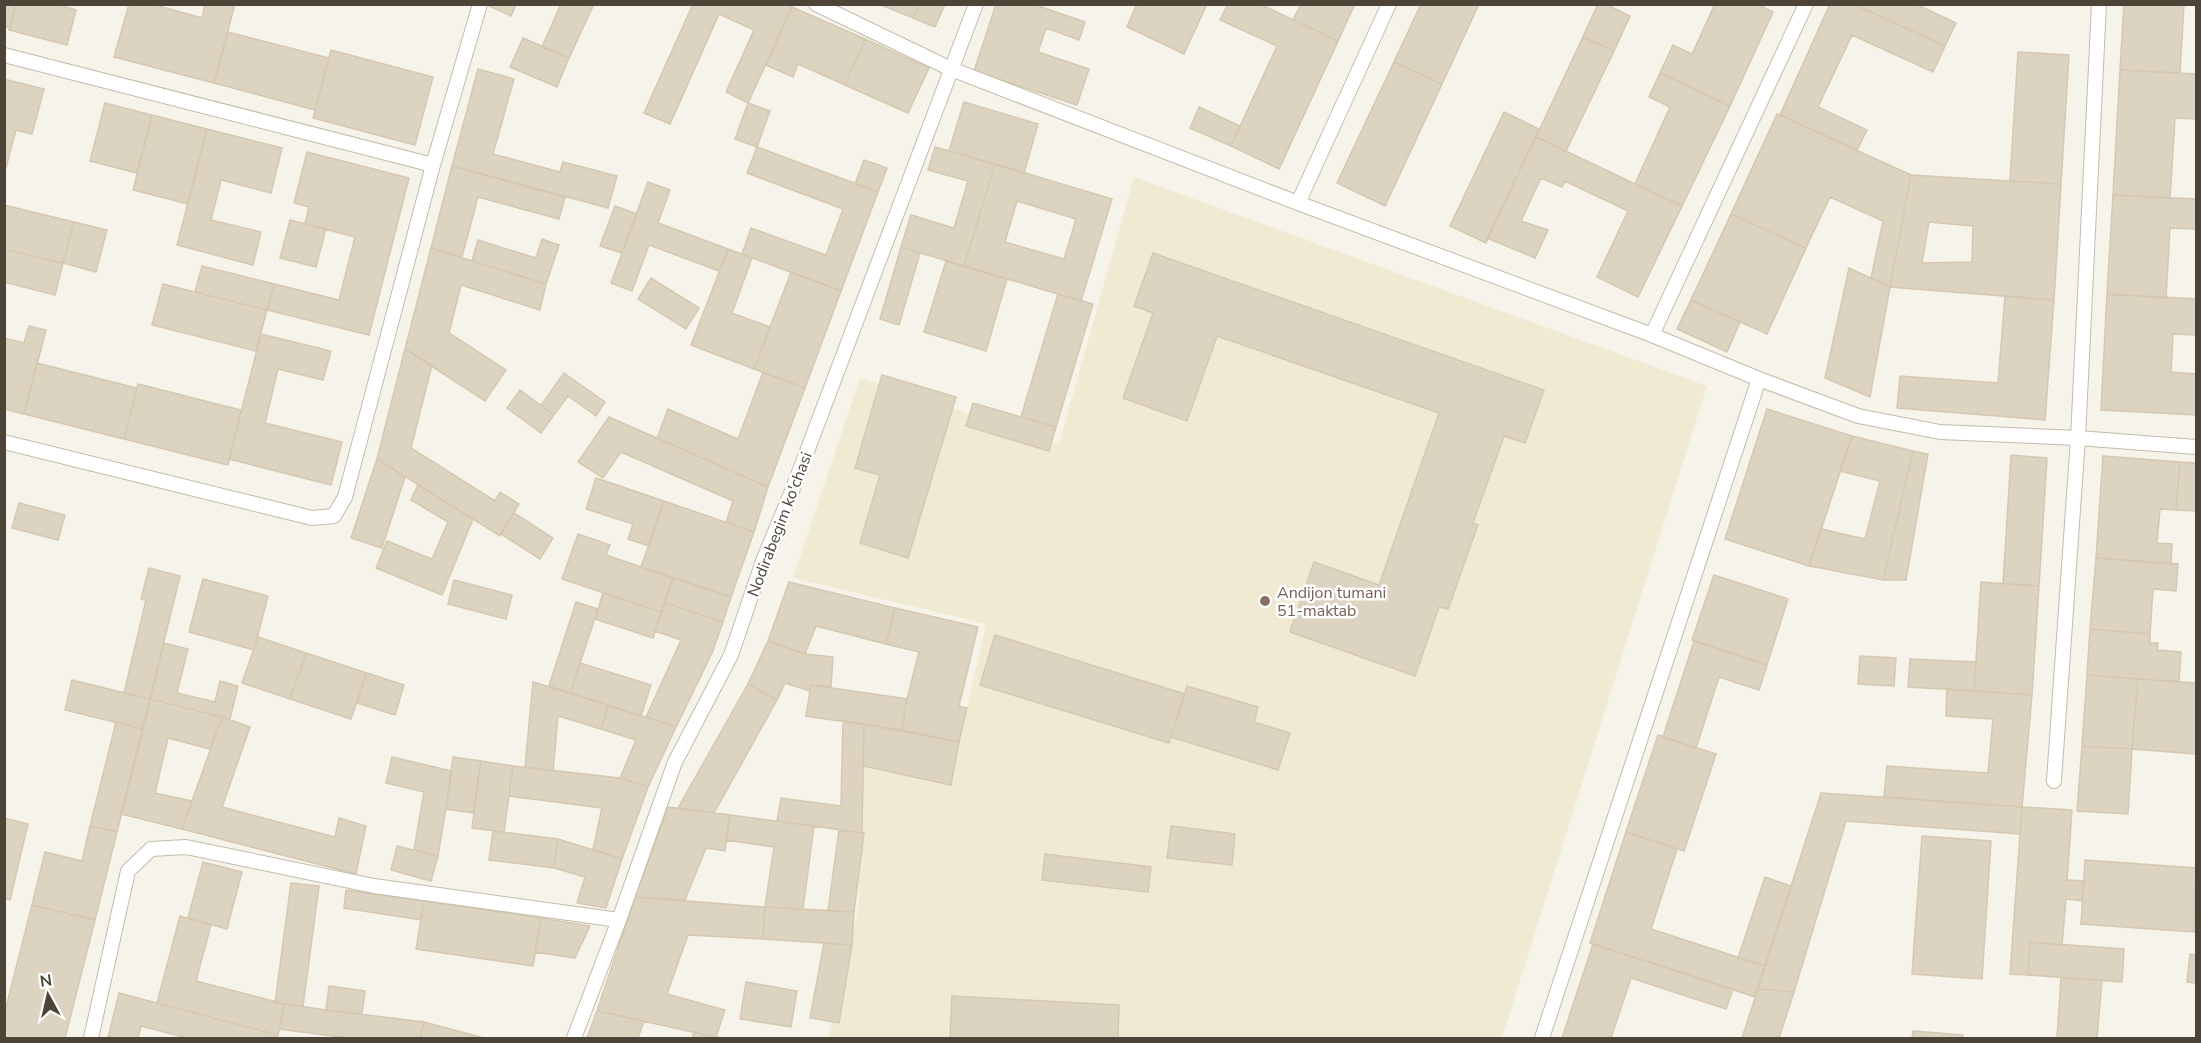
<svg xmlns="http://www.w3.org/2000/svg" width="2201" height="1043" font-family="'Nunito Sans',sans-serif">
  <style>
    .education { fill: #f1ead3 }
    .building { fill: #dcd3c1; stroke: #d5c8b1; stroke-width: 1.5; fill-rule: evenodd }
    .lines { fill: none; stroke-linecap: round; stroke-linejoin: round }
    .lane-casing { stroke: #c3bcab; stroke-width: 16 }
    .lane { stroke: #fff; stroke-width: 14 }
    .education-dot { fill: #8d6e63; stroke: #fff; stroke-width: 2 }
    .labels { text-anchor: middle; stroke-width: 5; stroke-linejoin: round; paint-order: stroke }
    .street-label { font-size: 16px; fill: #4b4437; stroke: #fff }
    .education-label { font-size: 16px; fill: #785e54; stroke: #fff; text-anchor: start }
  </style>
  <rect width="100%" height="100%" fill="#f6f3ea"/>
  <path class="education" d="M1134,177L1707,386L1502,1038H828L858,911L864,727L959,743L986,624L793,578L860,378L1059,444Z"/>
  <path class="building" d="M4,4H16L10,28L4,27Z
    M16,4H57L76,10L67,45L9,30Z
    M129,4H152L202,18L205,4H235L214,83L114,57Z
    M490,4H516L511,16L489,6Z
    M561,4H594L569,58L542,47Z
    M693,4H786L792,7L748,103L726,92L754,30L719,14L670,124L644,113Z
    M879,4H919L913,18Z
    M919,4H945L935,27L913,18Z
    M996,4H1033L1085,22L1079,40L1046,28L1038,52L1089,69L1077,105L974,71Z
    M1137,4H1207L1184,54L1127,27Z
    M1228,4H1260L1338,41L1279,169L1231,146L1277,46L1220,20Z
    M1301,4H1355L1338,41L1293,20Z
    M1421,4H1479L1442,84L1394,62Z
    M1598,4H1605L1630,16L1614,51L1583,37Z
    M1715,4H1757L1773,12L1730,106L1660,73L1673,45L1692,54Z
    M1830,4H1853L1945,46L1933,72L1852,35L1818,107L1867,130L1857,150L1780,115Z
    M1853,4H1916L1956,23L1945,46Z
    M2124,4H2184L2180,73L2120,70Z
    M792,7L865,39L845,85L798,64L793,77L766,65Z
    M228,32L329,58L315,110L214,83Z
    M1583,37L1614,51L1566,151L1536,137Z
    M523,38L569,58L557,87L510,67Z
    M865,39L929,68L908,113L845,85Z
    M331,50L433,77L415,145L313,118Z
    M2018,52L2069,55L2061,184L2010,181Z
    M1394,62L1442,84L1385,206L1337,183Z
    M478,69L514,79L493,154L560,172L563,162L617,176L608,208L452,166Z
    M2120,70L2196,74V119L2175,118L2170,198L2113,195Z
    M1660,73L1730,106L1682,206L1635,184L1670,107L1649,97Z
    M4,79L44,89L32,134L16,130L4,175Z
    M964,102L1038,124L1024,173L949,151Z
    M105,103L152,115L137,173L90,161Z
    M748,103L770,111L757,147L735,139Z
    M1199,107L1240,126L1231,146L1190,128Z
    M1504,112L1539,129L1486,243L1450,226Z
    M1777,114L1911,175L1890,287L1871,278L1883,221L1830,197L1806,248L1731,214Z
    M152,115L207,129L188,204L133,190Z
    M207,129L282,148L271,193L221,180L211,220L261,232L253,265L177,245Z
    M1536,137L1682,206L1638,297L1597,277L1628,211L1565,181L1562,187L1541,178L1521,221L1548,230L1535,258L1487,238Z
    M757,147L878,192L841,291L742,254L751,228L826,255L843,209L747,173Z
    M935,147L995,164L964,266L901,247L911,215L954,228L968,181L928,170Z
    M307,152L409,178L369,335L267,310L274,284L339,300L355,237L305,224L309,207L294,203Z
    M864,160L887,168L878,192L855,184Z
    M995,164L1112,199L1081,301L964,266ZM1017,201L1076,219L1064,259L1005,242Z
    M452,166L565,197L559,219L478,197L462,257L431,248Z
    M1911,175L2061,184L2054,300L1890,287ZM1929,222L1973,226L1972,262L1922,263Z
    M648,182L670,190L658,223L728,249L719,271L649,245L632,291L611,283Z
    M2113,195L2196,199V229L2170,228L2166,298L2107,294Z
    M4,205L74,222L63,263L4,249Z
    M615,206L637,214L622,253L600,246Z
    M1731,214L1806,248L1767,334L1691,300Z
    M290,220L326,229L316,267L280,258Z
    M74,222L107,230L96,272L63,263Z
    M542,239L559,245L546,284L472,261L478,240L536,258Z
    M901,247L920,253L899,325L880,319Z
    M431,248L546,284L540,310L461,285L449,333L506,370L485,401L405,349Z
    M4,249L63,263L55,295L4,282Z
    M728,249L752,258L732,313L770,327L754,369L691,345Z
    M1153,253L1544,390L1525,443L1504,436L1473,523L1478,525L1448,609L1439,607L1415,676L1290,632L1314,562L1379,585L1439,413L1217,336L1187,421L1123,398L1153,313L1134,306Z
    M946,261L1007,279L986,351L924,332Z
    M202,266L274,284L267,310L195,292Z
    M1849,268L1890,287L1870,397L1825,378Z
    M791,272L841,291L805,388L754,369Z
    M651,278L699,308L686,329L638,299Z
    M163,284L267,310L256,351L152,325Z
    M1058,294L1093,304L1056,427L1021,417Z
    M2107,294L2196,299V335L2173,334L2171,372L2196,374V415L2101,410Z
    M2005,296L2054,300L2045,420L1897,408L1900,376L1998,383Z
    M1691,300L1740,322L1727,352L1677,329Z
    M29,326L46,330L24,414L4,409V338L24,343Z
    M261,334L331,351L323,380L278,369L265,423L342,442L331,485L229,459Z
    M405,349L432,365L411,448L495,501L500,492L519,504L500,536L377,459Z
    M37,363L137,388L124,439L24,414Z
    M763,372L805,388L768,487L657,438L668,409L738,439Z
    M564,373L605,402L596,416L568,396L554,415L541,405Z
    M882,375L956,397L908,558L860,543L880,475L855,468Z
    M138,384L241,410L228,465L124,439Z
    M520,390L554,415L541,433L507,408Z
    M973,403L1056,427L1049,451L966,426Z
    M1767,409L1852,436L1809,566L1725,539Z
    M609,417L768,487L754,532L726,522L733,501L621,452L603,478L578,462Z
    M1852,436L1913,451L1883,580L1809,566L1821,529L1865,539L1880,481L1840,471Z
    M1913,451L1928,454L1906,580H1883Z
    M2011,455L2047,458L2039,586L2003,584Z
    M2103,456L2180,462L2176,510L2160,509L2157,543L2172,544L2171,564L2096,558Z
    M377,459L405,477L382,548L351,538Z
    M2180,462L2196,463V511L2176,510Z
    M596,478L664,501L649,546L628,539L633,524L586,509Z
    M418,485L473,519L442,595L376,568L387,541L432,559L448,522L411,500Z
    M664,501L754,532L731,597L641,567Z
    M19,503L65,515L58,540L12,528Z
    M514,513L553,538L540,559L501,534Z
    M578,534L610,545L606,555L673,578L661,612L562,579Z
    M2096,558L2178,564L2176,591L2153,589L2150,634L2090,629Z
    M149,568L180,576L150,699L124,693L146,600L141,599Z
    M1714,575L1788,599L1767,665L1692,640Z
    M673,578L731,597L723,622L665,603Z
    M203,579L268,596L254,650L189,632Z
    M454,580L512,595L506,619L448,604Z
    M789,582L895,608L886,644L816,626L805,654L768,641Z
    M1981,582L2039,586L2032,695L1974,691Z
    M603,593L661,612L653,638L595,619Z
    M576,602L598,609L570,693L549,686Z
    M665,603L723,622L712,653L676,727L646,717L681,640L655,631Z
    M895,608L978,627L959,706L967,708L959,742L902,730L907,699L919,652L886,644Z
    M2090,629L2150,634V643H2158L2157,650L2181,652L2179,682L2087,675Z
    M995,635L1185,694L1169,743L980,685Z
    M258,637L306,653L290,699L242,683Z
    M768,641L805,654L833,657L831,687L811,685L810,691L785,683L777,700L748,684Z
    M1694,641L1767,665L1759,690L1719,677L1696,748L1663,737Z
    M164,643L188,649L177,693L215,702L220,681L238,686L230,719L150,699Z
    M306,653L367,673L351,719L290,699Z
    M1860,656L1896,658L1894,686L1858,684Z
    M1910,659L1976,662L1974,691L1908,687Z
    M580,663L651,685L641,716L570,693Z
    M367,673L404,685L395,715L357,703Z
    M2087,675L2138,679L2132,749L2082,746Z
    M2138,679L2196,683V754L2132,749Z
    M72,680L150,699L143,729L65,710Z
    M533,682L608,705L601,729L558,716L553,771L525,767Z
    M748,684L777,700L714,813L678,808Z
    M811,685L907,699L902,730L806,716Z
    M1187,686L1258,707L1254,722L1290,733L1278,770L1171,737Z
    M1947,689L2032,695L2022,807L1884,797L1887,766L1988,773L1993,719L1946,716Z
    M150,699L222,717L210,749L168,738L155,793L192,801L182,829L121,814Z
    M608,705L676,727L648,787L620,778L636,740L601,729Z
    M222,717L250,727L222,807L335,837L339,818L366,826L356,874L182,829Z
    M843,721L864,724L862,833L777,821L781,798L841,806Z
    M116,722L143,729L117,832L90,826Z
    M864,724L959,742L951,785L863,766Z
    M1658,735L1716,754L1684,851L1626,832Z
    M2082,746L2132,749L2128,814L2077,811Z
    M392,757L452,771L438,856L414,850L424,792L386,783Z
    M453,757L481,761L473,813L446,809Z
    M481,761L513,766L504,832L472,828Z
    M513,766L620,778L648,787L622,859L593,849L602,808L509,796Z
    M1821,793L2022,807L2020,834L1846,821L1794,992L1758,989Z
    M668,807L730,815L725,851L706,848L685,900L635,897Z
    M2022,807L2072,810L2067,880L2084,881L2082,901L2066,899L2062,945L2030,942L2028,975L2010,974Z
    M730,815L814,826L803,909L765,907L774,847L726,840Z
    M4,818L28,824L10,900L4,899Z
    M90,826L117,832L95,920L32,905L45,852L82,861Z
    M1171,826L1235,834L1232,865L1167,858Z
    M839,830L864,833L854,912L828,911Z
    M493,831L558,839L554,868L489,860Z
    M1626,832L1677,849L1651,929L1765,966L1755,997L1590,943Z
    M1922,836L1991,841L1982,979L1912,974Z
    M558,839L622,859L606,908L577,903L585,877L554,868Z
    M397,846L438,856L431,881L391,870Z
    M1045,854L1151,867L1148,892L1042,880Z
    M2085,860L2196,868L2194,932L2081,924Z
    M203,862L242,872L227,929L188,918Z
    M1765,877L1791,886L1765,966L1738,958Z
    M291,883L319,886L303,1006L275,1003Z
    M346,890L424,901L421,920L344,908Z
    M635,897L765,907L763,939L688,935L667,994L725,1010L716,1037L597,1011Z
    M424,901L541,918L533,966L416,949Z
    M32,905L95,920L65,1038H4V1015Z
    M765,907L854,912L852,945L763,939Z
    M180,916L211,925L196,981L285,1004L278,1035L157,1003Z
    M541,918L590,926L575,958L535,952Z
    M2030,942L2124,949L2122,982L2028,975Z
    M824,943L852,945L839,1023L810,1018Z
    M1593,944L1733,989L1726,1009L1631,978L1611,1038H1562Z
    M2190,954L2196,955V983L2187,982Z
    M2061,978L2102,980L2097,1038H2057Z
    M746,982L797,991L791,1027L740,1019Z
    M329,986L365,991L362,1014L326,1010Z
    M1758,989L1794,992L1779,1038H1742Z
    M119,993L278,1035L277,1038H187L141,1026L138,1038H108Z
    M952,996L1119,1005L1118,1038H950Z
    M285,1004L326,1010L424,1022L420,1038H349L279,1029Z
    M597,1011L644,1021L638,1038H587Z
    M424,1022L484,1038H420Z
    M1913,1031L1963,1035L1962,1038H1912Z
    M694,1032L716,1037L725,1038H692Z"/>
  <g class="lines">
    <g class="lane-casing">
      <path id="lane" d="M816,4L951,69L1298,203L1652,335L1806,4
        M4,55L433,165
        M1298,203L1389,4
        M1652,335L1759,379L1858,416L1940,432L2078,438L2196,447
        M4,442L312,518L334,516L345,497L433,165L480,4
        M2054,781L2078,438L2099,4
        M91,1038L128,871L151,849L186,847L374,886L619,920
        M574,1038L619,920L675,762L731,655L763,561L792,491L976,4
        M1542,1038L1759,379"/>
    </g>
    <use href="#lane" class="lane"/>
  </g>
  <circle class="education-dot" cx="1265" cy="601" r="6"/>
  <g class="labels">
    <g class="street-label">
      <text transform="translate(779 524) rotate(-69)" y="6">Nodirabegim ko'chasi</text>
    </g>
    <g class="education-label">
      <text x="1277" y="598">Andijon tumani<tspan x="1277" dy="18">51-maktab</tspan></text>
    </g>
  </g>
  <rect width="2201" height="1043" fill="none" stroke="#4b4437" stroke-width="12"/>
  <g transform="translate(48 995) rotate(352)" stroke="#ffffff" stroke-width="4.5" paint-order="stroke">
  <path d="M0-4.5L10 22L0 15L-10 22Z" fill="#4b4437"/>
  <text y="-9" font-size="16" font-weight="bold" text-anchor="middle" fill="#4b4437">N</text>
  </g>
</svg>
